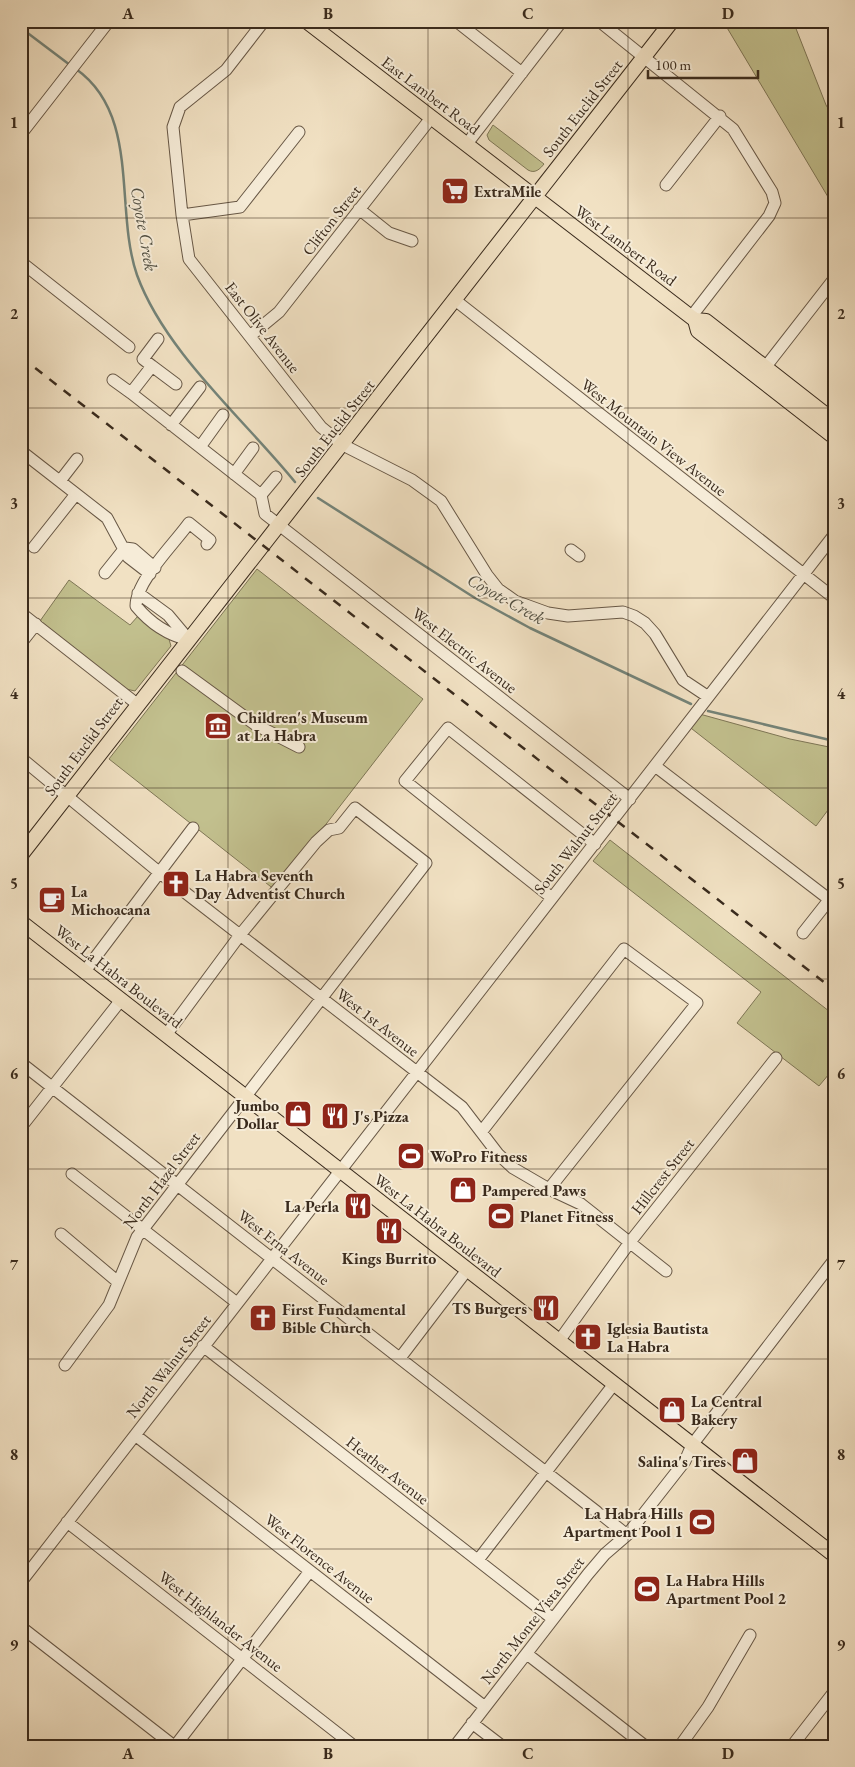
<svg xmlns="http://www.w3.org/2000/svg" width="855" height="1767" font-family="'EB Garamond',serif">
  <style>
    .green { fill: #c2c08e; stroke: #7e7656 }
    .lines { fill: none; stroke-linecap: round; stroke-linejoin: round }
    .stream { stroke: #748378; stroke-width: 2.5 }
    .minor-casing { stroke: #685846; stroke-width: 13 }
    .major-casing { stroke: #3a2b1d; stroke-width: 16 }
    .minor { stroke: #f6ecd8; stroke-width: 11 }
    .major { stroke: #f1e1c3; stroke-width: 14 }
    .rail { stroke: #3a2b1d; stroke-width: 2.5; stroke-dasharray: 9 9; stroke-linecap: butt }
    .grid { fill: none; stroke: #3a2b1d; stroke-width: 1; stroke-opacity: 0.55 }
    .labels { text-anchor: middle; stroke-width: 4; stroke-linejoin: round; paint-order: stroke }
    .street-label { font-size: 16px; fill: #3a2b1d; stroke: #f6ecd8 }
    .poi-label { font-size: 16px; font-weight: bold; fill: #3a2b1d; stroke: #f6ecd8; text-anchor: start }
    .water-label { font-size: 18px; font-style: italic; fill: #525043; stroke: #f6ecd8 }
    .neatline { fill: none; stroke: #3a2b1d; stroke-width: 2 }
    .grid-label { font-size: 16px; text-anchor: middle; font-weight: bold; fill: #3a2b1d }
  </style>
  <rect width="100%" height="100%" fill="#f1e1c3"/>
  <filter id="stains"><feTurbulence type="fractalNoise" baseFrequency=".004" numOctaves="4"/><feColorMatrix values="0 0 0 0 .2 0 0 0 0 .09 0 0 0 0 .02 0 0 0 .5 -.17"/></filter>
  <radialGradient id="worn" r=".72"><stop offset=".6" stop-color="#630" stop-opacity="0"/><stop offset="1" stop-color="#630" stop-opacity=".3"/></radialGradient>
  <path class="green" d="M723,21H793L826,105L834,119V207Z
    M493,125L544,164C540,169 535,174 528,170L489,140L487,135Z
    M257,569L423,699L275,890L109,759Z
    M69,580L130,625L138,616L168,636L171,646L135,691L126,689L40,621Z
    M696,713L790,739L834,748V802L816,826L687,725Z
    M610,840L834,1015V1068L819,1086L737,1023L761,992L593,861Z"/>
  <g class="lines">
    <path class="stream" d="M21,28L70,65
      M76,69C141,115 114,209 137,275C165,352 244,419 295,482
      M318,498L475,598L530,628L691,704
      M708,711L834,741"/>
    <g class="minor-casing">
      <path id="minor" d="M264,21L226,70L180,107L173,127L182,215L189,259L321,427L343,445L412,480L441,501L487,575L498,589L515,601L548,613L568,616L623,612L634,616L645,623L655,634L683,680L707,696
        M456,21L522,73
        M599,21L733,129L772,192L775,203L769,216L691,317
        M21,134L109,21
        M466,145L562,21
        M666,185L720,116
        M359,209L389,233L412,241
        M182,215L240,207L299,132
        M21,262L129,347
        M455,300L834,598
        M250,336L279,312L431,118
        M158,339L143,359L152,366L131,393L261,495L265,514L630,799
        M152,366L176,384
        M760,374L834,279
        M113,380L131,393
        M171,425L200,387
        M200,447L223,415
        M21,451L107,518L128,557L150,574
        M234,474L253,448
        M60,481L77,459
        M261,495L276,477
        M34,547L76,494
        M125,548L133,549L155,568
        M571,550L579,556
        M105,573L125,548
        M138,593L168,615L189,640
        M21,613L137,704
        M189,640C168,635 150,623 136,606C136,581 174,544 189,523L210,540L207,544
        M21,643L36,624
        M182,671L256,725L299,747
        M21,758L160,873L462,1107L498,1154L513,1168L549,1189L581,1204L666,1271
        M655,766L834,903
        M552,898L405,781L448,728L595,844
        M803,933L833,895
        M85,971L193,828
        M21,1063L597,1512
        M21,1127L121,1000
        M482,1131L624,949L697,1003L549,1189
        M72,1174L237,1303
        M61,1234L118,1282
        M559,1341L630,1242L776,1058
        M203,1346L553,1619
        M400,1358L467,1270
        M65,1365L109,1305L137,1237L426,863L355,808L339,828L329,830L316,842L240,935L166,1035
        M135,1435L485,1707
        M602,1515L627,1535
        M67,1522L354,1746
        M478,1560L614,1384
        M21,1582L834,535
        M21,1627L174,1746
        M527,1654L645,1746
        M472,1723L502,1746
        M175,1746L310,1571
        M455,1746L588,1574L605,1554L627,1535L685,1461L692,1445L834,1260
        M680,1746L708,1707L750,1635
        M792,1746L834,1692"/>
    </g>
    <g class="major-casing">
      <path id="major" d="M306,21L695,320L706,321L834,421
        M695,320L698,331L834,437
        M21,855L672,21
        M21,922L834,1555"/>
    </g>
    <use href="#minor" class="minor"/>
    <use href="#major" class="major"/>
    <path class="rail" d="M21,357L834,990"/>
  </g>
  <path class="grid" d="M228,21V1746M428,21V1746M628,21V1746M21,218H834M21,408H834M21,598H834M21,788H834M21,979H834M21,1169H834M21,1359H834M21,1549H834"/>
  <defs>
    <g id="supermarket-square" transform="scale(1.4375)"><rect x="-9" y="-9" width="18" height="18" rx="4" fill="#8f2418" stroke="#f6ecd8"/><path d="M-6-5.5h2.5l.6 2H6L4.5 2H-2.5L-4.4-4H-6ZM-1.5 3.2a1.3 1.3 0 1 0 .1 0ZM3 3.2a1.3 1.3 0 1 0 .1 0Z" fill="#fff"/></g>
    <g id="museum-square" transform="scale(1.4375)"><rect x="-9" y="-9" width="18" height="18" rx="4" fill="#8f2418" stroke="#f6ecd8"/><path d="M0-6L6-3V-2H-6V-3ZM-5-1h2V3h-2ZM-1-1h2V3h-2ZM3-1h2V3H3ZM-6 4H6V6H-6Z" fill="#fff"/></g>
    <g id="church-square" transform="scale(1.4375)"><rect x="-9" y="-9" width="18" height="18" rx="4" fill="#8f2418" stroke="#f6ecd8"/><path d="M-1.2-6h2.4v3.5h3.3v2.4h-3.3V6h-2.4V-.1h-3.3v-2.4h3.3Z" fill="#fff"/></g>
    <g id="cafe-square" transform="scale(1.4375)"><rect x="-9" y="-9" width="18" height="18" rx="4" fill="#8f2418" stroke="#f6ecd8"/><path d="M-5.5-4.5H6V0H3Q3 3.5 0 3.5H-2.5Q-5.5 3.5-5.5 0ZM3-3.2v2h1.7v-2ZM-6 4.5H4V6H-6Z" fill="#fff"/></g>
    <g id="shop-square" transform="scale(1.4375)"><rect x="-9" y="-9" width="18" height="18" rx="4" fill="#8f2418" stroke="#f6ecd8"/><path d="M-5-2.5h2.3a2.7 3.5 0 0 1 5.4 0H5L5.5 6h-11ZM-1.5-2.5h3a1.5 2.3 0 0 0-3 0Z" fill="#fff"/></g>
    <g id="restaurant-square" transform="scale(1.4375)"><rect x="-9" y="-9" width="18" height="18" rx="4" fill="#8f2418" stroke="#f6ecd8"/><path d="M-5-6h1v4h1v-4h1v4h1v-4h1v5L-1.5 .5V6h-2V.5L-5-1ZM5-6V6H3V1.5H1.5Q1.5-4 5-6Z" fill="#fff"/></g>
    <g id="stadium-square" transform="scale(1.4375)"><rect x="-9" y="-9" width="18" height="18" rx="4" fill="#8f2418" stroke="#f6ecd8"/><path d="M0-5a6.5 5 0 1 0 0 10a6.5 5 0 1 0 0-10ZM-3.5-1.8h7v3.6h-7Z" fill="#fff"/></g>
  </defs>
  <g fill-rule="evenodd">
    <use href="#supermarket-square" x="455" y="191"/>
    <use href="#museum-square" x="218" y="726"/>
    <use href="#church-square" x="176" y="884"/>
    <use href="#cafe-square" x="52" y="900"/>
    <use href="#shop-square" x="298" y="1114"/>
    <use href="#restaurant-square" x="335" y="1116"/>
    <use href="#stadium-square" x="411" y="1156"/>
    <use href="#shop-square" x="463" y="1190"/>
    <use href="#restaurant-square" x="358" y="1206"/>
    <use href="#stadium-square" x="501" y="1216"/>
    <use href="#restaurant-square" x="389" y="1231"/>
    <use href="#restaurant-square" x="546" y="1308"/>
    <use href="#church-square" x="263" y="1318"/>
    <use href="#church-square" x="588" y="1337"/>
    <use href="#shop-square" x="672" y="1410"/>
    <use href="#shop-square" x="745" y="1461"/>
    <use href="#stadium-square" x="702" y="1522"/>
    <use href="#stadium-square" x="647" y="1589"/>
  </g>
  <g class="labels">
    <g class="street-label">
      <text transform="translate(431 95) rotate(37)" y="6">East Lambert Road</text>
      <text transform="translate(582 108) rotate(-52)" y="6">South Euclid Street</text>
      <text transform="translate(331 220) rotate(-52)" y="6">Clifton Street</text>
      <text transform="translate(626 245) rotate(37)" y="6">West Lambert Road</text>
      <text transform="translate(263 327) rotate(52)" y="6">East Olive Avenue</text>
      <text transform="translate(334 428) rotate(-52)" y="6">South Euclid Street</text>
      <text transform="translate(654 437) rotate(38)" y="6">West Mountain View Avenue</text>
      <text transform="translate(465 650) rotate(38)" y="6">West Electric Avenue</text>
      <text transform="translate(83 746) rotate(-53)" y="6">South Euclid Street</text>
      <text transform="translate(575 843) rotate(-52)" y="6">South Walnut Street</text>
      <text transform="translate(119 976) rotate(38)" y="6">West La Habra Boulevard</text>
      <text transform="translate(378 1022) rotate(38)" y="6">West 1st Avenue</text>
      <text transform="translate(662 1176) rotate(-52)" y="6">Hillcrest Street</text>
      <text transform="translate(161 1180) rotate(-53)" y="6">North Hazel Street</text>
      <text transform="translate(438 1225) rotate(38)" y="6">West La Habra Boulevard</text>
      <text transform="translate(284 1247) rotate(38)" y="6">West Erna Avenue</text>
      <text transform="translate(168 1366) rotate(-52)" y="6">North Walnut Street</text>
      <text transform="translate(388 1470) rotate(38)" y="6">Heather Avenue</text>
      <text transform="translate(320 1558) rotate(38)" y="6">West Florence Avenue</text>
      <text transform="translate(532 1620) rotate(-52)" y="6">North Monte Vista Street</text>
      <text transform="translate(221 1621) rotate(38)" y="6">West Highlander Avenue</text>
    </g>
    <g class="poi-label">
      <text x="474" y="197">ExtraMile</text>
      <text x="237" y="723">Children's Museum<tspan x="237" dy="18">at La Habra</tspan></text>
      <text x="195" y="881">La Habra Seventh<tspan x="195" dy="18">Day Adventist Church</tspan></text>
      <text x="71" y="897">La<tspan x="71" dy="18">Michoacana</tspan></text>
      <text x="279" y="1111" text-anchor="end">Jumbo<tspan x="279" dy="18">Dollar</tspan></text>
      <text x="354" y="1122">J's Pizza</text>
      <text x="430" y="1162">WoPro Fitness</text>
      <text x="482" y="1196">Pampered Paws</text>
      <text x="339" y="1212" text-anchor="end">La Perla</text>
      <text x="520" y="1222">Planet Fitness</text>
      <text x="389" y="1264" text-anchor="middle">Kings Burrito</text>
      <text x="527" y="1314" text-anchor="end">TS Burgers</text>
      <text x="282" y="1315">First Fundamental<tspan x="282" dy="18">Bible Church</tspan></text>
      <text x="607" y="1334">Iglesia Bautista<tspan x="607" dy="18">La Habra</tspan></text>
      <text x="691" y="1407">La Central<tspan x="691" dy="18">Bakery</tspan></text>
      <text x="726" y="1467" text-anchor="end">Salina's Tires</text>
      <text x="683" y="1519" text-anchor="end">La Habra Hills<tspan x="683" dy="18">Apartment Pool 1</tspan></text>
      <text x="666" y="1586">La Habra Hills<tspan x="666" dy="18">Apartment Pool 2</tspan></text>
    </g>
    <g class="water-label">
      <text transform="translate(144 229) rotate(80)" y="6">Coyote Creek</text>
      <text transform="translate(506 599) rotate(29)" y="6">Coyote Creek</text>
    </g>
  </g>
  <rect width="855" height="1767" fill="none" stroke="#f1e1c3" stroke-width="55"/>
  <path d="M648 70v8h110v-8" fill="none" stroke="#3a2b1d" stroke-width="2.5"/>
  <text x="655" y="70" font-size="15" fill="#3a2b1d" stroke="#f6ecd8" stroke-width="4" paint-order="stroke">100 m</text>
  <rect x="28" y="28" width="800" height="1712" class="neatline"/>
  <g class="grid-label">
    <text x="128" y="19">A</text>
    <text x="328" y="19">B</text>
    <text x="528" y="19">C</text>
    <text x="728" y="19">D</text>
    <text x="14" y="128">1</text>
    <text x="841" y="128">1</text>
    <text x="14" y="319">2</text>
    <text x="841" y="319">2</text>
    <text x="14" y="509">3</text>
    <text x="841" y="509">3</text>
    <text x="14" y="699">4</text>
    <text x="841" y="699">4</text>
    <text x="14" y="889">5</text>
    <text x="841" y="889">5</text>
    <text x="14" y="1079">6</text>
    <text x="841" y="1079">6</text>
    <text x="14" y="1270">7</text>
    <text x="841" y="1270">7</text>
    <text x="14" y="1460">8</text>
    <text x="841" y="1460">8</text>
    <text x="14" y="1650">9</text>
    <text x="841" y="1650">9</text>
    <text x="128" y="1759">A</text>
    <text x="328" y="1759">B</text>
    <text x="528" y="1759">C</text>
    <text x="728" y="1759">D</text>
  </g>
  <rect width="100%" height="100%" filter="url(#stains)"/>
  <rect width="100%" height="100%" fill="url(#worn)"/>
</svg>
